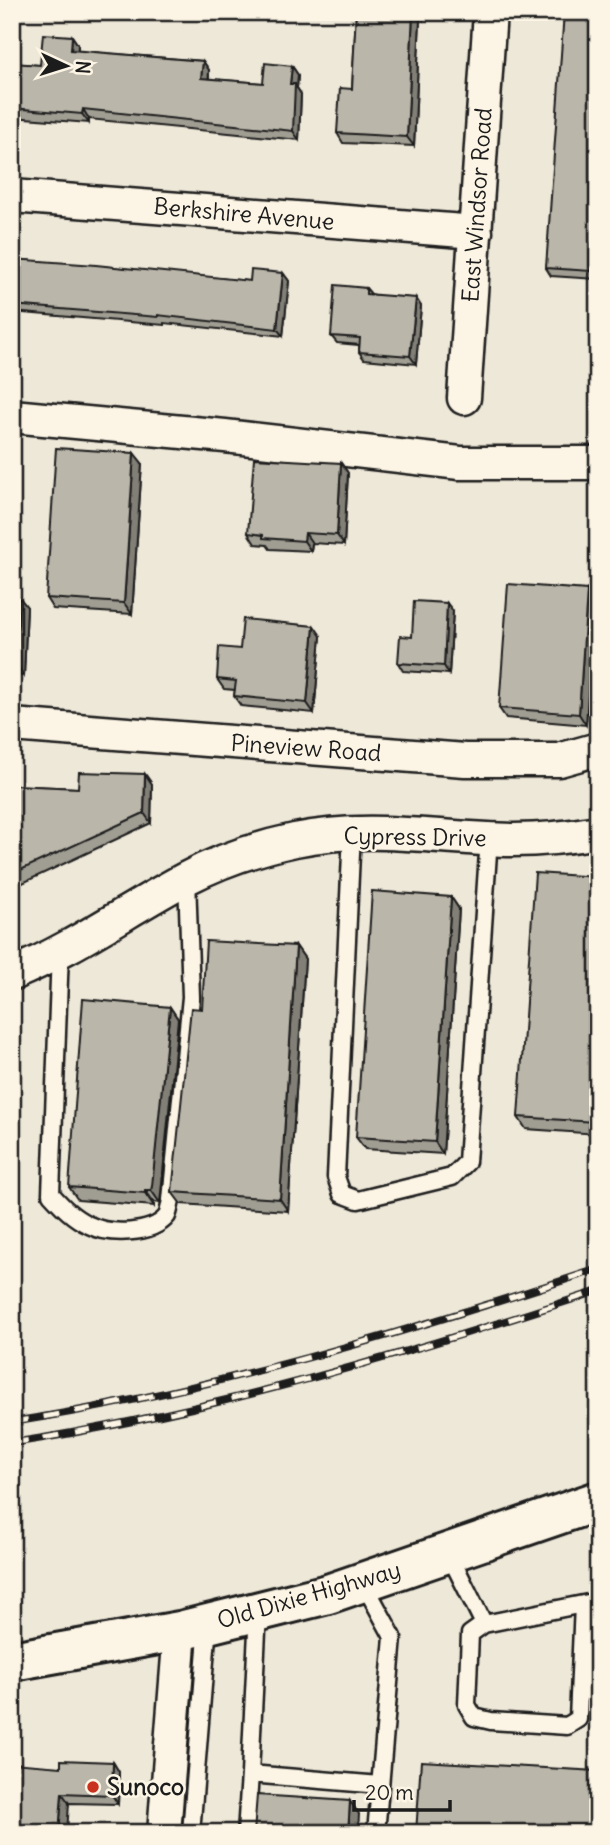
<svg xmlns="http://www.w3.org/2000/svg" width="610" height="1845" font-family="Delius,sans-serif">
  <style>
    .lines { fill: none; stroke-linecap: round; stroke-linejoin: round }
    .lane-casing { stroke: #1c1c1c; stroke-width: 21 }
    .street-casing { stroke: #1c1c1c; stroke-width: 37 }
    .secondary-casing { stroke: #1c1c1c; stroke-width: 44 }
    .lane { stroke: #fcf5e5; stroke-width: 16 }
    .street { stroke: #fcf5e5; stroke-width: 32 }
    .secondary { stroke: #fcf5e5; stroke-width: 38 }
    .rail-casing { stroke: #1c1c1c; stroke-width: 8 }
    .rail { stroke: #fcf5e5; stroke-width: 5; stroke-dasharray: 16; stroke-linecap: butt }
    .wall { fill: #a09d92; stroke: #1c1c1c; stroke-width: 2 }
    .shaded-wall { fill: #827f77; stroke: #1c1c1c; stroke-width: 2 }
    .building { fill: #bab6aa; stroke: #1c1c1c; stroke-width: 2 }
    .poi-dot { fill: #c8321e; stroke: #fcf5e5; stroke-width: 2.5 }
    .labels { text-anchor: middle; stroke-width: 5; stroke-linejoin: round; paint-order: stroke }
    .street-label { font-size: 23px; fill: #1c1c1c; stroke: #fcf5e5 }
    .poi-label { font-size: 23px; font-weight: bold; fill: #1c1c1c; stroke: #fcf5e5; text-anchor: start }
  </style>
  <rect width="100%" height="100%" fill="#eee8d9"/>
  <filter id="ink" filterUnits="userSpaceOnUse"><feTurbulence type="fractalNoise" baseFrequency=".0143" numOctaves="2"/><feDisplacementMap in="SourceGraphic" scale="14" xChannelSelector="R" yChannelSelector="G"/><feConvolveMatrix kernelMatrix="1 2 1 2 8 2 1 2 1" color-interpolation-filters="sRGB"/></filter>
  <g filter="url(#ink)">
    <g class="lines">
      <g class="lane-casing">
        <path id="lane" d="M352,832L336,1177L342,1194L358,1200L452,1177L467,1162L489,838
          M60,952L51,1194C62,1206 73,1218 89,1225C109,1235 152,1235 167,1216C169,1212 170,1204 171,1200L191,997L187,878
          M448,1552L484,1624
          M363,1582L393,1637L376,1833
          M583,1604L578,1719L567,1726L491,1721L474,1717L467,1705L470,1634L484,1624L598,1601
          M258,1611L250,1774L380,1785
          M191,1833L208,1624
          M246,1833L250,1774"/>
      </g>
      <g class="street-casing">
        <path id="street" d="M12,196L476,232
          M464,398L490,12
          M12,416L225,436L460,463H598
          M12,725L465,760H559L598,749
          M12,974C73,949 127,910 185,879C219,861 258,848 295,840C371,824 438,839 513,840C541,840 570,837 598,832
          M164,1833L180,1631"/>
      </g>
      <g class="secondary-casing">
        <path id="secondary" d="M12,1661L180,1631L328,1594L598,1501"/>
      </g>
      <use href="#lane" class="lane"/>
      <use href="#street" class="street"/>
      <use href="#secondary" class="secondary"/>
      <g class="rail-casing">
        <path id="rail" d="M12,1422C211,1391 407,1332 598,1269
          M12,1443C211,1412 407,1354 598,1291"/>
      </g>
      <use href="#rail" class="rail"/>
    </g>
    <path class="wall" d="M353,12H424L423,19H420L414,146L343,143L337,133L352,89L356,13Z
      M598,12V250L596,279L551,276L546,268Z
      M72,36L78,45V51L203,61L209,70V79L263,83L292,66L298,75L297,88L301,94L299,140L89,119V123L12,117V63L40,65Z
      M12,259L250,281L283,273L289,281L283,336L164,323V325L12,312Z
      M366,288L371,294L421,306L416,364L364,359L359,352V345L337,343L331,336Z
      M134,453L142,463L132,614L53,609L46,598Z
      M341,463L348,473L344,545L312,543L311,551L270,549L267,545L255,544L248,533Z
      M598,517V607H596L594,604L586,725L506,718L499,708L589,593Z
      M12,597H19L27,607L24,676L12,675Z
      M453,611L449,674L403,671L398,663L412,637Z
      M314,626L321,636L314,713L241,706L234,696L235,690L224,689L217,679L240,649Z
      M145,774L152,784L151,823L12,888V785L78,788Z
      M598,877V1134L526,1129L518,1117Z
      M451,897L459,909L443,1154L365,1149L356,1137Z
      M296,946L305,959L288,1211L181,1204L172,1192L202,1009Z
      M170,1007L178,1019L160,1203L154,1202V1206L78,1200L69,1187Z
      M113,1762L119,1772L118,1804L69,1803L12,1833L61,1767Z"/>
    <path class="shaded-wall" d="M413,12H416L420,19L414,146L407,137Z
      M419,12H424L423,19Z
      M72,36L78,45L77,59L71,50Z
      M203,61L209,70L208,88L201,78Z
      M292,66L298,75L297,88L301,94L299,140L293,131L290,84Z
      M83,109L89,119V123L82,114Z
      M592,243L597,250L596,279L591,271Z
      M283,273L289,281L283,336L277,329Z
      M416,298L421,306L416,364L410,356Z
      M134,453L142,463L132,614L124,603Z
      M341,463L348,473L344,545L337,535Z
      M305,533L312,543L311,551L304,541Z
      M587,590L592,597H589L594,604L586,725L579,714Z
      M19,597L27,607L24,676L17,665Z
      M447,603L453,611L449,674L444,666Z
      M314,626L321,636L314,713L307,703Z
      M145,774L152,784L151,823L144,813Z
      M451,897L459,909L443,1154L435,1142Z
      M296,946L305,959L288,1211L280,1199Z
      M170,1007L178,1019L160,1203L151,1190Z
      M12,1051L18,1059L12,1128Z
      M598,1077V1127L595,1122Z
      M145,1190L154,1202V1206L145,1193Z
      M113,1762L119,1772L118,1804L112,1795Z
      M62,1793L69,1803L67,1833H59Z
      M350,1801L359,1814L358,1833H348Z"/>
    <path class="building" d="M356,12H413L407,137L337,133L340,88L352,89Z
      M564,12H598V243H592L591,271L546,268Z
      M43,34L72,36L71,50L203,61L201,78L263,83L265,63L292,66L290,84H295L293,131L83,109L82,114L12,108V63L40,65Z
      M12,259L96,265L250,281L251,270L283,273L277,329L158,315V317L12,305Z
      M335,285L366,288V294L416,298L410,356L359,352L360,338L331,336Z
      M56,448L134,453L124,603L46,598Z
      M254,458L341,463L337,535L305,533L304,541L263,538V535L248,533Z
      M593,517H598V597H589Z
      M508,584L587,590L579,714L499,708Z
      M12,597H19L17,665H12Z
      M414,601L447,603L444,666L398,663L400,636L412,637Z
      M243,619L314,626L307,703L234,696L236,681L217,679L219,647L240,649Z
      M79,772L145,774L144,813L12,874V785L78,788Z
      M535,873L598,877V1077L595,1122L518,1117Z
      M372,891L451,897L435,1142L356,1137Z
      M206,941L296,946L280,1199L172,1192L191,1008L202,1009Z
      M83,999L170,1007L152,1186L151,1190H145V1193L69,1187Z
      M61,1760L113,1762L112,1795L62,1793L59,1833H12V1763L61,1767Z
      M421,1761L598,1771V1833H416Z
      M257,1795L350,1801L348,1833H254Z"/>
  </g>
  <circle class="poi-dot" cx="93" cy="1787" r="7"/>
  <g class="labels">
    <g class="street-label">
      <text transform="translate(477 205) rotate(-86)" y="8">East Windsor Road</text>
      <text transform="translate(244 214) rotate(5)" y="8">Berkshire Avenue</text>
      <text transform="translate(306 748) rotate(4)" y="8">Pineview Road</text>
      <text transform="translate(415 837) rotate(1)" y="8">Cypress Drive</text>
      <text transform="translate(309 1595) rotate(-16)" y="8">Old Dixie Highway</text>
    </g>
    <g class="poi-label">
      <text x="107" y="1795">Sunoco</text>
    </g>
  </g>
  <rect width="610" height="1845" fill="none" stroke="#fcf5e5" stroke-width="42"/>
  <rect x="21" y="21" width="568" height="1803" fill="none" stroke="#1c1c1c" stroke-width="2.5" filter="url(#ink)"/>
  <g transform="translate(66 66) rotate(94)" stroke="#fcf5e5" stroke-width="5" paint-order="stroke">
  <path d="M0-5L12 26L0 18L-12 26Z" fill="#1c1c1c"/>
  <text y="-10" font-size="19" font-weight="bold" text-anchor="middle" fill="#1c1c1c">N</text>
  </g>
  <path d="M354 1800v10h96v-10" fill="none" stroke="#1c1c1c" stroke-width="3.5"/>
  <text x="365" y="1800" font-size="21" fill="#1c1c1c" stroke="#fcf5e5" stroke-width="5" paint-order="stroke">20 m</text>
</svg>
